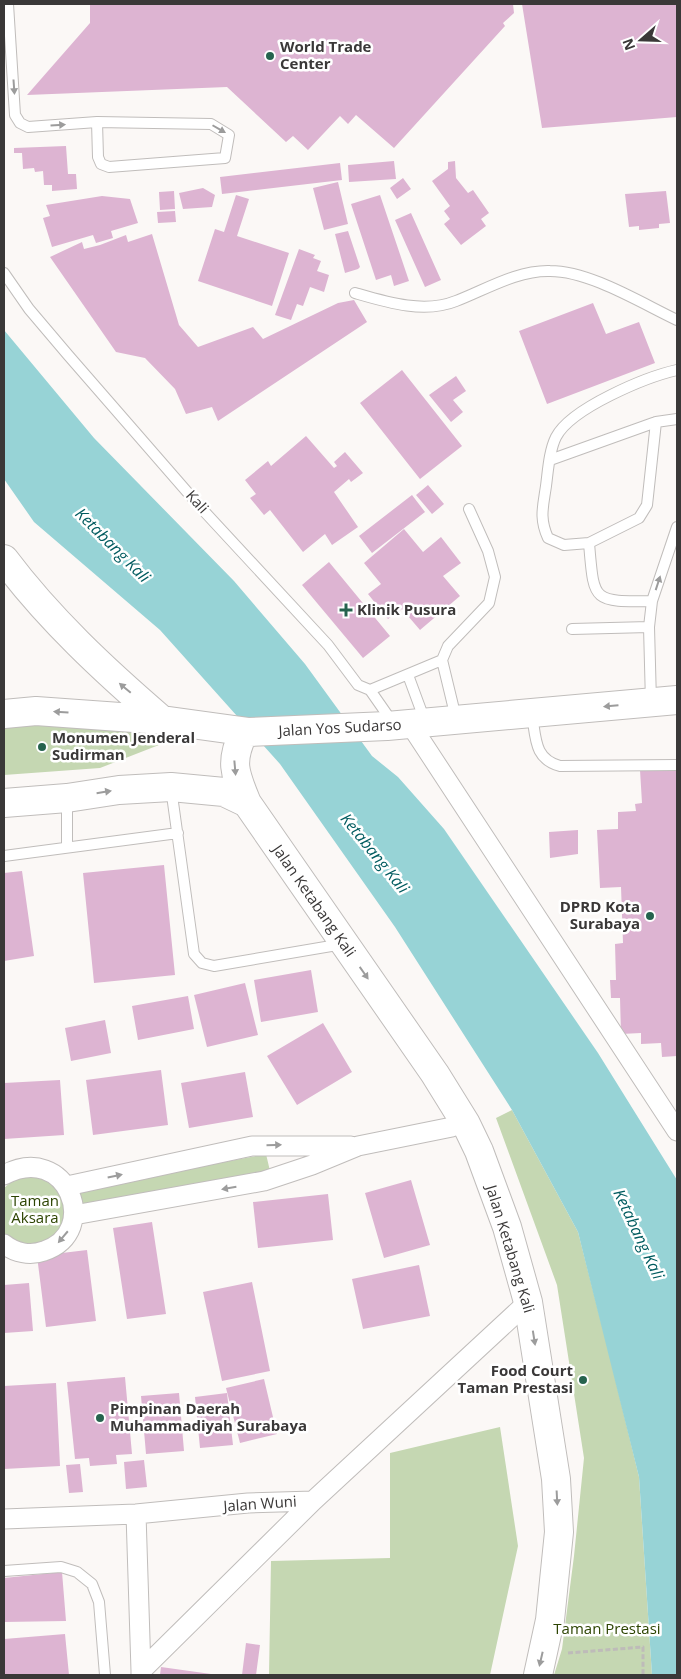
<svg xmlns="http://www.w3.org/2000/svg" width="681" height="1679" font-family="'Open Sans',sans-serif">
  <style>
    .green { fill: #c5d7b2 }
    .water { fill: #97d3d6 }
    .building { fill: #ddb4d2 }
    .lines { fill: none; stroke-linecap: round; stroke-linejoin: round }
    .lane-casing { stroke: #c0bdbb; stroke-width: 12 }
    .street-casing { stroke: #c0bdbb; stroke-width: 21 }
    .secondary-casing { stroke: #c0bdbb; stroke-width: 30 }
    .path { stroke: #bebbb9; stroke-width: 3; stroke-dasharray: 5 2.5; stroke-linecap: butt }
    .lane { stroke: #fff; stroke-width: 10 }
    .street { stroke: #fff; stroke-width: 19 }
    .secondary { stroke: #fff; stroke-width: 28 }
    .oneway { fill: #9c9c9c }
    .poi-dot { fill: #26634e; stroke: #fff; stroke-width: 2 }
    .labels { text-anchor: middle; stroke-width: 5; stroke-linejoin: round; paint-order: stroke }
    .poi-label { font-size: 15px; font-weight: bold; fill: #3a3838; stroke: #fff; text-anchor: start }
    .street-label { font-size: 15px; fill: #3a3838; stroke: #fff }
    .park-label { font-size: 15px; fill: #2d4402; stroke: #fff }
    .water-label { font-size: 16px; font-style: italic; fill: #005b5f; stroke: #fff }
  </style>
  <rect width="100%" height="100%" fill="#fbf8f6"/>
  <path class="green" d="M95,717L182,736L100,768L4,775V725Z
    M512,1110L578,1232L609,1353L639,1477L652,1675H554L562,1649L574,1556L584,1458L557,1285L496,1118Z
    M266,1154L270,1171L77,1207L75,1190Z
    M33,1173L53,1183L66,1201L61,1232L35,1247L6,1238L4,1235V1188L18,1176Z
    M500,1427L518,1546L490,1675H269L271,1561L390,1558V1453Z"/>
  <path class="water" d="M4,330L94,438L234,581L305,664L372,756L398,777L444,829L598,1053L677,1180V1675H652L639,1477L578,1232L512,1110L395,927L280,764L160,630L34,522L4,479Z"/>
  <path class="building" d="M90,4H513L514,13L503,23L505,26L394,148L356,115L348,124L340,116L308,150L293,136L286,142L227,87L27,95L90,23Z
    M522,4H677V117L542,128Z
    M66,146L68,174H76L77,189L52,191V185H44L43,171L35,172L34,168L23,169L22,153H14V148Z
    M394,161L396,179L349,182L348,165Z
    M455,161L456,178L468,193L473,190L489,213L481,219L486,226L461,245L444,224L450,219L444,211L450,206L432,181L448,169V162Z
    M340,163L342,180L222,194L220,177Z
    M403,178L411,189L397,199L390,188Z
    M338,182L348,224L324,230L313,188Z
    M203,188L215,195L212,207L183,209L179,193Z
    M174,191L175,209L160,210L159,192Z
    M666,191L670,223L659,224V228L639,230V226L629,227L625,194Z
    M236,195L249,199L237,236L289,253L272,306L198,281L215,229L224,232Z
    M380,195L409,281L394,286L391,275L376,280L351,204Z
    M102,196L130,199L138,223L111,231L113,238L96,243L93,235L52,247L43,218L50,216L46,205Z
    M175,211L176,222L158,223L157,212Z
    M411,213L441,280L425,287L395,220Z
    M348,231L360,267L358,269L345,273L335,234Z
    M152,234L179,325L198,347L253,327L263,339L338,303L354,300L367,322L218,421L212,407L186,414L175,389L145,358L116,352L50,257L82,242L84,249L100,245L126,235L128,242Z
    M299,249L315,255L313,258L321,261L317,271L329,275L324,292L310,287L303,306L297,304L291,320L275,315Z
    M593,303L606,334L639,322L655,363L547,404L519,331Z
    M402,370L462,446L420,479L360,403Z
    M456,376L466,391L453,400L463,412L451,422L429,395Z
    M306,436L334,468L337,466L334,462L345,452L363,473L351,482L349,479L334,492L358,527L332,545L325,534L303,552L270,510L264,515L250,498L256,494L245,480L268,461L271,466Z
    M428,485L444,504L432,514L416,495Z
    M412,495L425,512L372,553L359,536Z
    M404,529L423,552L441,537L461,563L443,576L460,596L420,630L402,609L388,619L368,594L381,584L364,563Z
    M329,562L390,636L363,658L302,585Z
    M677,769V1056L662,1057L661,1043L641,1044V1033L621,1034L620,998H611L610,980H616L615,944L623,943L621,887L600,888L597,830L618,829V812L636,811L635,804L642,803L640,770Z
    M578,830V854L550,858L549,832Z
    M164,865L175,975L94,983L83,873Z
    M22,871L34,956L4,961V873Z
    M311,970L318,1012L261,1022L254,980Z
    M245,983L258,1035L207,1047L194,995Z
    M188,996L194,1029L138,1040L132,1006Z
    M105,1020L111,1053L71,1061L65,1028Z
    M323,1023L352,1072L297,1105L267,1056Z
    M161,1070L168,1125L93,1135L86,1080Z
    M245,1072L253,1117L189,1128L181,1083Z
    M60,1080L64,1135L4,1139V1083Z
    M411,1180L430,1245L384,1258L365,1193Z
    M328,1194L333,1240L258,1248L253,1202Z
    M152,1222L166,1314L127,1319L113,1228Z
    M87,1250L96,1321L46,1327L37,1256Z
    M419,1265L430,1316L363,1329L352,1279Z
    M252,1282L270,1371L222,1381L203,1292Z
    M29,1283L33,1331L4,1333V1285Z
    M125,1377L132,1454L116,1455L117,1464L90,1466L89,1458L75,1459L67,1382Z
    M264,1379L277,1434L240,1443L226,1388Z
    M56,1383L60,1466L4,1469V1386Z
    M179,1393L184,1451L146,1454L141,1396Z
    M227,1393L233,1445L200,1448L195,1397Z
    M144,1460L147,1487L126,1489L124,1462Z
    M80,1464L83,1492L69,1493L66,1465Z
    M62,1572L66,1621L4,1622V1578Z
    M65,1634L69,1675H4V1639Z
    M246,1643L260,1645L256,1675H242Z
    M161,1667L211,1674V1675H160Z"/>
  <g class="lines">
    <g class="lane-casing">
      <path id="lane" d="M8,4L15,115L20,123L28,127L97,122L211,124L229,135L225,158L109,167L101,164L98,157L97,122
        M4,273L29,309L68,355L202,509L328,645L358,685L370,690L393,723
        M355,293C386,302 424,314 456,301C485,290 517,270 550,271C590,271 641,303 677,320
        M677,370C646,377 571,408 556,437C549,451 548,471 546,486C543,507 539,518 548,538L564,545L589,543L639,518L647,505L656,422L677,419
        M550,460L656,422
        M589,543C594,602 592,602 652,601
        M572,629L649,627
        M408,675L425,721
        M370,690L442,660
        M651,702L649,627L652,601L677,527
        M532,715C536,738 534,759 560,766L677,765
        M456,718L442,660L448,646L489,603L495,577L488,551L469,509
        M171,788L194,954L202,963L214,966L343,944
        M67,800V847
        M4,856L178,833
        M4,1571L61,1567L77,1572L92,1584L99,1602L105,1675"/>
    </g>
    <g class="street-casing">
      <path id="street" d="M410,724L677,1131
        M4,1175C67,1141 102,1232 44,1251C30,1256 15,1253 4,1244
        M67,1186L252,1146H351
        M74,1215L264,1181L312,1165L358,1146L452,1127
        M136,1514L141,1671
        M4,1519L136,1514L248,1503L313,1501
        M141,1675V1671L313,1501L528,1302"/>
    </g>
    <g class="secondary-casing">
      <path id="secondary" d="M4,559C49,619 105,671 162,720
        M4,714L36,711L162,720L249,732L387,726L677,700
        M244,732C229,762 235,774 247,803L435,1074L466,1124L479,1151L507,1227L528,1302L556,1479L559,1532L550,1620L538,1675
        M4,803L67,798L119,790L171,787L224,792L247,803"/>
    </g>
    <path class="path" d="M568,1653L643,1647V1675"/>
    <use href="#lane" class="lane"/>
    <use href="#street" class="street"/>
    <use href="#secondary" class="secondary"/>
  </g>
  <defs><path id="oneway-solid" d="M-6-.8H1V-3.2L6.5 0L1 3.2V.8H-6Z" transform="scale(1.25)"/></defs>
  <g class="oneway">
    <use href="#oneway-solid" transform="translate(14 87) rotate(86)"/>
    <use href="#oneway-solid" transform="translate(58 125) rotate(-4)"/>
    <use href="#oneway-solid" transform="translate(219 129) rotate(30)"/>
    <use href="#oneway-solid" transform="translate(658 583) rotate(-72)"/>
    <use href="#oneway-solid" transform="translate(125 688) rotate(-140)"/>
    <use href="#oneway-solid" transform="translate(611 706) rotate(175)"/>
    <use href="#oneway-solid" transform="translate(61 712) rotate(-176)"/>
    <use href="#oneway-solid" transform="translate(235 768) rotate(85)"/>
    <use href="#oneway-solid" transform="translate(104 792) rotate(-9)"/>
    <use href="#oneway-solid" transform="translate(364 973) rotate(55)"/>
    <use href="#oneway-solid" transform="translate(274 1145) rotate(-2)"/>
    <use href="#oneway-solid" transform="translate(115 1176) rotate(-12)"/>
    <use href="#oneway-solid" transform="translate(229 1188) rotate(170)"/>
    <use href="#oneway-solid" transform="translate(63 1237) rotate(130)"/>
    <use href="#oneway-solid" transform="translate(534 1338) rotate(81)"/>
    <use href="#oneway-solid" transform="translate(557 1498) rotate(87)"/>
    <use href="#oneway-solid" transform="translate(541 1659) rotate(103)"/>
  </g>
  <g class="poi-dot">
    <circle cx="270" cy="56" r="5"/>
    <path d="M343.5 602.5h5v5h5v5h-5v5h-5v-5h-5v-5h5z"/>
    <circle cx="42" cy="747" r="5"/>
    <circle cx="650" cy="916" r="5"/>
    <circle cx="583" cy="1380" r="5"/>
    <circle cx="100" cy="1418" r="5"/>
  </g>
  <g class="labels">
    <g class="poi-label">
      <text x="280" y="52">World Trade<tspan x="280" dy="17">Center</tspan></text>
      <text x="357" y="615">Klinik Pusura</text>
      <text x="52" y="743">Monumen Jenderal<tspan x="52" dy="17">Sudirman</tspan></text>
      <text x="640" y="912" text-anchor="end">DPRD Kota<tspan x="640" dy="17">Surabaya</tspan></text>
      <text x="573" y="1376" text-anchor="end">Food Court<tspan x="573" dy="17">Taman Prestasi</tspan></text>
      <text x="110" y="1414">Pimpinan Daerah<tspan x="110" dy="17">Muhammadiyah Surabaya</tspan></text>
    </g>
    <g class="street-label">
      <text transform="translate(197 502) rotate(48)" y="5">Kali</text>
      <text transform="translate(340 728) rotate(-3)" y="5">Jalan Yos Sudarso</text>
      <text transform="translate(314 901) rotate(55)" y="5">Jalan Ketabang Kali</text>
      <text transform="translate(510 1249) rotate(73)" y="5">Jalan Ketabang Kali</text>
      <text transform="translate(260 1504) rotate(-4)" y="5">Jalan Wuni</text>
    </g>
    <g class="park-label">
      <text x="35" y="1206">Taman<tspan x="35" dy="17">Aksara</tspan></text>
      <text x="607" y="1634">Taman Prestasi</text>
    </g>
    <g class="water-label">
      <text transform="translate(113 545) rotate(45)" y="6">Ketabang Kali</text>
      <text transform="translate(375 853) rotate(51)" y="6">Ketabang Kali</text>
      <text transform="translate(639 1234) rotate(65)" y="6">Ketabang Kali</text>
    </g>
  </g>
  <rect width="681" height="1679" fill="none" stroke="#3a3838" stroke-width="10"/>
  <g transform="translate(641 40) rotate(250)" stroke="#ffffff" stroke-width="4" paint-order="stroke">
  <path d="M0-4L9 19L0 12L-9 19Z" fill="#3a3838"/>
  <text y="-8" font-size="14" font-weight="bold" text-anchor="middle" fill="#3a3838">N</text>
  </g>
</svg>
